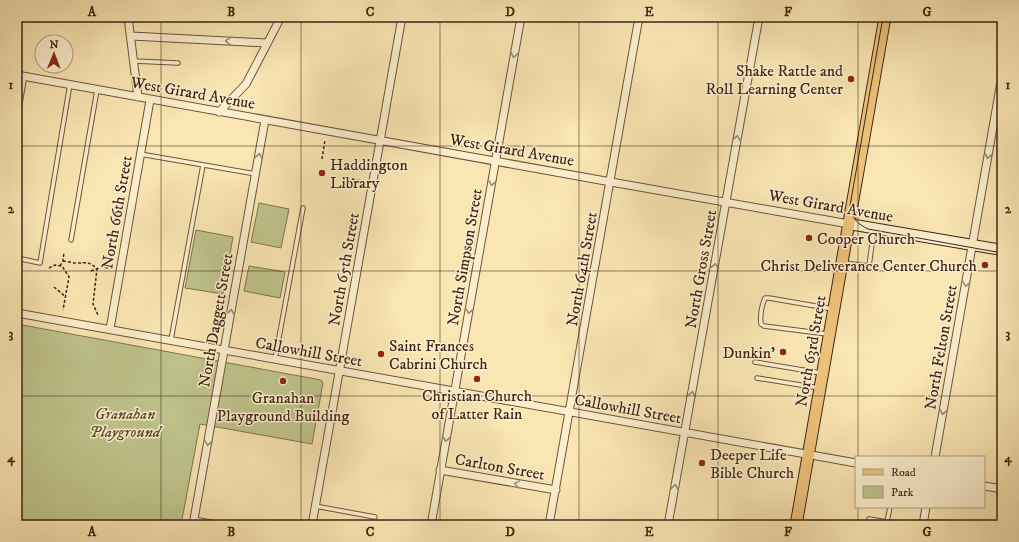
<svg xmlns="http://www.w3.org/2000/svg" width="1019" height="542" font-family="'IM FELL DW Pica',serif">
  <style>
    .green { fill: #bfc48c; stroke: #807452 }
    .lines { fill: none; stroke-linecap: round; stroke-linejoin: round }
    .lane-casing { stroke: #6e543e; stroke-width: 5.5 }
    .street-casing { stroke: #6e543e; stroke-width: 9 }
    .secondary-casing { stroke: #402417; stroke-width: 12 }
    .primary-casing { stroke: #402417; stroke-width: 13 }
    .path { stroke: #402417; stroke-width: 1.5; stroke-dasharray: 3 2; stroke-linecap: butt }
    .lane { stroke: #fcefce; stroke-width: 3.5 }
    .street { stroke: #fcefce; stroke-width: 7 }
    .secondary { stroke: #fcefce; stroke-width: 10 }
    .primary { stroke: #edc37a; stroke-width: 11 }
    .tram { stroke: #402417; stroke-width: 1 }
    .oneway { stroke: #9e8a72 }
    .grid { fill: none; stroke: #402417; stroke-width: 1; stroke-opacity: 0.55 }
    .poi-dot { fill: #8f2418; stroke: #fcefce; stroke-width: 1.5 }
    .labels { text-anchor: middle; stroke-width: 3; stroke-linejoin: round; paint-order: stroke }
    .poi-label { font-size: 16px; fill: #402417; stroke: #fcefce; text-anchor: start }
    .street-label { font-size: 16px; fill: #402417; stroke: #fcefce }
    .park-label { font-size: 16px; font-style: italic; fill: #604c34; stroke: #fcefce }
    .neatline { fill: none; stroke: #402417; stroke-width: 1.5 }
    .grid-label { font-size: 13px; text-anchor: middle; font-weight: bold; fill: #402417 }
  </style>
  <rect width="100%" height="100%" fill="#fae6b3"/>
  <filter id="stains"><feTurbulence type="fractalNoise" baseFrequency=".005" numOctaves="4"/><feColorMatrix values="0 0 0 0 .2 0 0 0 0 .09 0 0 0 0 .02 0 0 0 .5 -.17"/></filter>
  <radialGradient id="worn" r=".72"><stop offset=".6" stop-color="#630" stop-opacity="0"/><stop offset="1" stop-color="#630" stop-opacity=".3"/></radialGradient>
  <path class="green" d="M259,203L289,209L281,248L251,242Z
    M196,230L233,237L223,294L185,288Z
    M249,266L285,272L280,298L244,291Z
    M17,324L321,380L323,383L312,444L200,424L181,525H17Z"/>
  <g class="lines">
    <g class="lane-casing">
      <path id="lane" d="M134,61L178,63
        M140,154L256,174
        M71,240L97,90
        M17,258L40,263L70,84
        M844,263L869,266L874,229
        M827,334L764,326L761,324C760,316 762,305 765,298H769L833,309
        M171,340L203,165
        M275,359L303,208
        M755,362L821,373
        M757,378L819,388
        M315,506L375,517
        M194,519L225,525
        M869,525V519L887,522L890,507"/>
    </g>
    <g class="street-casing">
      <path id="street" d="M128,17L138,97
        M131,36L267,43
        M17,75L611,182L849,224
        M17,110L23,76
        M219,112L246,84L281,17
        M17,313L856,463
        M110,329L150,100
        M935,457L1002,76
        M440,470L556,490
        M984,486L1002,489
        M193,525L265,120
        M312,525L402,17
        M431,525L521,17
        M549,525L639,17
        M668,525L759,17
        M923,525L926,507"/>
    </g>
    <g class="secondary-casing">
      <path id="secondary" d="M849,224L1002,250"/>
    </g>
    <g class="primary-casing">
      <path id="primary" d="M796,525L885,17"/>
    </g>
    <path class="path" d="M322,159L325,140
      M342,177L362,181
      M63,261C67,261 72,263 76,263C87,263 89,261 97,269L93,304L98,315
      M60,266L63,261L64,252
      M49,268L55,265L62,266L69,277L63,310
      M91,271L102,267L109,268
      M54,287L66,297"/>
    <use href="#lane" class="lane"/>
    <use href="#street" class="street"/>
    <use href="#secondary" class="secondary"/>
    <use href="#primary" class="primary"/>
    <path class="tram" d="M883,17L850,206C851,218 858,224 868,229L1002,253"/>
  </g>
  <defs><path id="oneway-chevron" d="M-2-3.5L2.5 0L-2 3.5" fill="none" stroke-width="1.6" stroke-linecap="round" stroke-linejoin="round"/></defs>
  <g class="oneway">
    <use href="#oneway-chevron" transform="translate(228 41) rotate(-177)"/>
    <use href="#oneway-chevron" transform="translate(514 55) rotate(100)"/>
    <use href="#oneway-chevron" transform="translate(737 138) rotate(-80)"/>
    <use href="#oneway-chevron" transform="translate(259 156) rotate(-80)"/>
    <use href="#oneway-chevron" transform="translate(988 156) rotate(101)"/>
    <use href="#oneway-chevron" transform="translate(492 183) rotate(100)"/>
    <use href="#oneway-chevron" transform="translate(715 266) rotate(-80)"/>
    <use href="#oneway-chevron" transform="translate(966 284) rotate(100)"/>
    <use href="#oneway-chevron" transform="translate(469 311) rotate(100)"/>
    <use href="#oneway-chevron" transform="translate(231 312) rotate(-80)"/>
    <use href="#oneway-chevron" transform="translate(692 394) rotate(-80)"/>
    <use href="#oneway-chevron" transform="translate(943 412) rotate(100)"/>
    <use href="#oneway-chevron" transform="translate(446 439) rotate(100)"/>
    <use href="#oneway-chevron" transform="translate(208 443) rotate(100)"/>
    <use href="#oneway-chevron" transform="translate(517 484) rotate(-170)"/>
    <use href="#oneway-chevron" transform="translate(675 487) rotate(-80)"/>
  </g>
  <path class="grid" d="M161,17V525M301,17V525M440,17V525M579,17V525M718,17V525M858,17V457M17,146H1002M17,271H1002M17,396H1002M858,507V525"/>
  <g class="poi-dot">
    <circle cx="851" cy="79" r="4"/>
    <circle cx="322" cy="173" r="4"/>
    <circle cx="809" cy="238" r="4"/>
    <circle cx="985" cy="265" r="4"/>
    <circle cx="783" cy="352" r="4"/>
    <circle cx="381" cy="354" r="4"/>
    <circle cx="477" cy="379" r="4"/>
    <circle cx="283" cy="381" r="4"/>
    <circle cx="702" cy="463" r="4"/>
  </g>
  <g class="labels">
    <g class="poi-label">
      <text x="843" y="76" text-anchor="end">Shake Rattle and<tspan x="843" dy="18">Roll Learning Center</tspan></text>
      <text x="330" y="170">Haddington<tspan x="330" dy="18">Library</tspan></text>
      <text x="817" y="244">Cooper Church</text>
      <text x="977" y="271" text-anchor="end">Christ Deliverance Center Church</text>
      <text x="389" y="351">Saint Frances<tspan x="389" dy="18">Cabrini Church</tspan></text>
      <text x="775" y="358" text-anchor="end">Dunkin'</text>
      <text x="477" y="401" text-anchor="middle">Christian Church<tspan x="477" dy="18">of Latter Rain</tspan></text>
      <text x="283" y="403" text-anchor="middle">Granahan<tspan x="283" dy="18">Playground Building</tspan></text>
      <text x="710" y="460">Deeper Life<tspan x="710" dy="18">Bible Church</tspan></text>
    </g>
    <g class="street-label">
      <text transform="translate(193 92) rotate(10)" y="6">West Girard Avenue</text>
      <text transform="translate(512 149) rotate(10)" y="6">West Girard Avenue</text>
      <text transform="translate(831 205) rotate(10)" y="6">West Girard Avenue</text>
      <text transform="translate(116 212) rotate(-80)" y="6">North 66th Street</text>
      <text transform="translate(464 257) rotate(-80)" y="6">North Simpson Street</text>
      <text transform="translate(343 269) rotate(-80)" y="6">North 65th Street</text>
      <text transform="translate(581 269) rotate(-80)" y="6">North 64th Street</text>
      <text transform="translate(700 269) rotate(-80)" y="6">North Gross Street</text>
      <text transform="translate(215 320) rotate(-80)" y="6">North Daggett Street</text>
      <text transform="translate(940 347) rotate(-80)" y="6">North Felton Street</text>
      <text transform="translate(309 351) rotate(10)" y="6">Callowhill Street</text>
      <text transform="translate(810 351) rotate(-80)" y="6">North 63rd Street</text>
      <text transform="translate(628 408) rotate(10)" y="6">Callowhill Street</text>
      <text transform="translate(500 466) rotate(10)" y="6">Carlton Street</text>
    </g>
    <g class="park-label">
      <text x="125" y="419">Granahan<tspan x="125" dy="18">Playground</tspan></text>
    </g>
  </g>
  <rect width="1019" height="542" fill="none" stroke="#fae6b3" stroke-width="44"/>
  <rect x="855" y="456" width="130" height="52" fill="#fcefce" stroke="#b19e85"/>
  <rect x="863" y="469" width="20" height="6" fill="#edc37a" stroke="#b19e85"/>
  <text x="891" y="476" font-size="12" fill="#402417">Road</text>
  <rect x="863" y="486" width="20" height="12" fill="#bfc48c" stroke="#b19e85"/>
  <text x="891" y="496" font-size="12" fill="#402417">Park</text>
  <g transform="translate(54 54) rotate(1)"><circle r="19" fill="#fcefce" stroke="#b19e85"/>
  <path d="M0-3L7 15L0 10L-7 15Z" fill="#8f2418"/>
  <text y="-6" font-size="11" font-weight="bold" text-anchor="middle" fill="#402417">N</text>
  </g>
  <rect x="22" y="22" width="975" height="498" class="neatline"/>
  <g class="grid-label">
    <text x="92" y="16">A</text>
    <text x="231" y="16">B</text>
    <text x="370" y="16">C</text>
    <text x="510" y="16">D</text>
    <text x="649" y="16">E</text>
    <text x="788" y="16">F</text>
    <text x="927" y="16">G</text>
    <text x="11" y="89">1</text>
    <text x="1008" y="89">1</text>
    <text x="11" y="213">2</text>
    <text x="1008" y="213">2</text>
    <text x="11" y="338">3</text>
    <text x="1008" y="338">3</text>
    <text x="11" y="462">4</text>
    <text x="1008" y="462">4</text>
    <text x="92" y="536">A</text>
    <text x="231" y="536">B</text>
    <text x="370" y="536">C</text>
    <text x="510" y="536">D</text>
    <text x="649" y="536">E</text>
    <text x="788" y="536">F</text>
    <text x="927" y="536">G</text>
  </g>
  <rect width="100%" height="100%" filter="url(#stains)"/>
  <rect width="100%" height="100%" fill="url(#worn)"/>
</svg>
